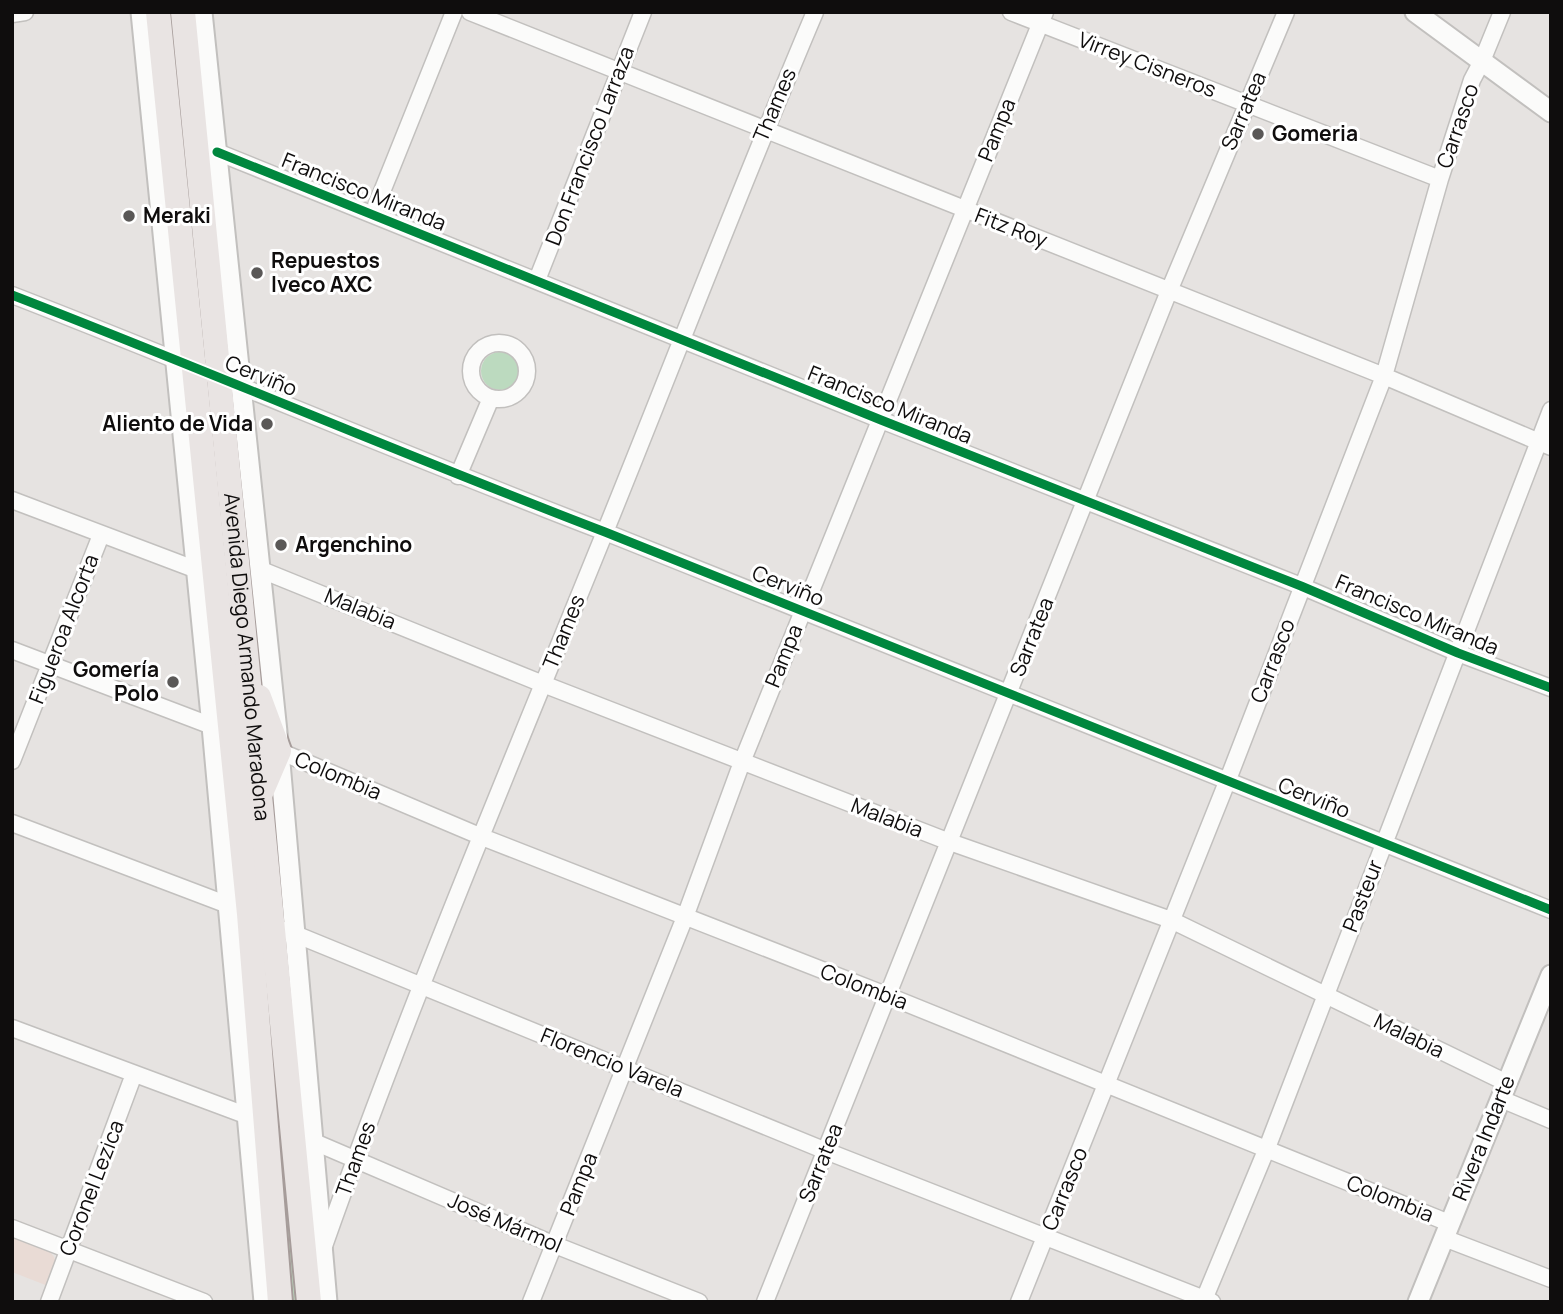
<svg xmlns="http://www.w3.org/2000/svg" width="1563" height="1314" font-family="Manrope,sans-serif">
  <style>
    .commercial { fill: #e9dbd5 }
    .green { fill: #bcdabf }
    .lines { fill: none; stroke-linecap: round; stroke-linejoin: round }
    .minor-casing { stroke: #c2c0be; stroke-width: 19 }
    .tertiary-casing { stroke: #c2c0be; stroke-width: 23 }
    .primary-casing { stroke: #a69c9a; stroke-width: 28 }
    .minor { stroke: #fbfbfa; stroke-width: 16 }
    .tertiary { stroke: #fbfbfa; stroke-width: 19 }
    .primary { stroke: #e9e4e3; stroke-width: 24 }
    .cycleway-casing { stroke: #fff; stroke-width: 13 }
    .cycleway { stroke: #00873e; stroke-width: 9 }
    .poi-dot { fill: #5a5857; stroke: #fff; stroke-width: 2.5 }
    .labels { text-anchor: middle; stroke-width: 6; stroke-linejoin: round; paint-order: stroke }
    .street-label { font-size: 21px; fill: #0f0d0d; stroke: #fff }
    .poi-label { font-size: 21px; font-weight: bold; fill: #0f0d0d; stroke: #fff; text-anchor: start }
  </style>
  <rect width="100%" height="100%" fill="#e6e3e1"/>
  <path class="commercial" d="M12,1237L50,1252L54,1257L56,1263L48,1286L12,1272Z"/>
  <path class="green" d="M481 371a19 19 0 1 1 38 0a19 19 0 1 1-38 0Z
    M261,944L299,1302H292Z"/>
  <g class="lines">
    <g class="minor-casing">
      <path id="minor" d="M470,12L1384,376L1551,447
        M1011,12L1440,179
        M12,14L25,12
        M217,152L881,420L1301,586L1458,653L1551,688
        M373,214L454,12
        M537,280L643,12
        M12,295C211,372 406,456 605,532L1551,910
        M471 371a28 28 0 1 1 56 0a28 28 0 1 1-56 0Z
        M458,476L491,398
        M12,500L197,570
        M259,569L543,684L947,841L1171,920L1507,1083
        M12,650L212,726
        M279,751L482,837L886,995L1449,1223
        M12,761L101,535
        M12,823L236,908
        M285,930L826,1151L1212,1302
        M12,1028L248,1116
        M1501,1099L1551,1120
        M312,1141L555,1245L699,1302
        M12,1228L204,1302
        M1444,1238L1551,1279
        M324,1246C409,1005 509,769 605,532C675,359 742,184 815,12
        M49,1302L134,1074
        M531,1302L685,917L742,762L1045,12
        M765,1302L1169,291L1286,12
        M1019,1302L1227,782L1384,376L1440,179L1472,80L1482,61L1502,12
        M1203,1302L1267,1148L1551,410"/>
    </g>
    <g class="tertiary-casing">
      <path id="tertiary" d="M141,12L212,726L264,1302
        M202,12L279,751L327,1302
        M1415,12L1551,112
        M1418,1302L1551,975"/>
    </g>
    <g class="primary-casing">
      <g id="primary">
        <path d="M158,12L249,914L280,1302"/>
        <path id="s1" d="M183,12C228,442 266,872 309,1302"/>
        <path d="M259,697L279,751L261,793"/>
      </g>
    </g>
    <use href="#minor" class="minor"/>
    <use href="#tertiary" class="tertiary"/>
    <use href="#primary" class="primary"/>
    <g class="cycleway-casing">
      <path id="cycleway" d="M217,152L881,420L1301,586L1458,653L1551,688
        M12,295C211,372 406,456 605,532L1551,910"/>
    </g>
    <use href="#cycleway" class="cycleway"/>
  </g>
  <g class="poi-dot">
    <circle cx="1258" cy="134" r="7"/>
    <circle cx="129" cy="216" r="7"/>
    <circle cx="257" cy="273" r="7"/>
    <circle cx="267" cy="424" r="7"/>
    <circle cx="281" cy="545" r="7"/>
    <circle cx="173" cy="682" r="7"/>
  </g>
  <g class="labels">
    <g class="street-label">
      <text transform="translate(1147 65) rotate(21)" y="7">Virrey Cisneros</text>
      <text transform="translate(775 105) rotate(-67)" y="7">Thames</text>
      <text transform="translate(1244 111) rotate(-67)" y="7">Sarratea</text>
      <text transform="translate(1458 126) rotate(-71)" y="7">Carrasco</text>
      <text transform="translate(997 130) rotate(-68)" y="7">Pampa</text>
      <text transform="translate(590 146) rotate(-69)" y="7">Don Francisco Larraza</text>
      <text transform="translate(364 192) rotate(22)" y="7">Francisco Miranda</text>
      <text transform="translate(1011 228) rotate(21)" y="7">Fitz Roy</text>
      <text transform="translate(261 376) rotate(22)" y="7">Cerviño</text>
      <text transform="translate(890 405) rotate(22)" y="7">Francisco Miranda</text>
      <text transform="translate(788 586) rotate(22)" y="7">Cerviño</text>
      <text transform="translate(360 609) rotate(22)" y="7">Malabia</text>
      <text transform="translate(1417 615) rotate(23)" y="7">Francisco Miranda</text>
      <text transform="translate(64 629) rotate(-69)" y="7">Figueroa Alcorta</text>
      <text transform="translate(564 632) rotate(-68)" y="7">Thames</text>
      <text transform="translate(1032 637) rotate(-68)" y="7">Sarratea</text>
      <text transform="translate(784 656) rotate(-68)" y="7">Pampa</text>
      <text dy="7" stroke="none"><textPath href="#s1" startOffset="648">Avenida Diego Armando Maradona</textPath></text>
      <text transform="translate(1273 661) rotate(-69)" y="7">Carrasco</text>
      <text transform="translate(338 776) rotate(23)" y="7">Colombia</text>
      <text transform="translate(1314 798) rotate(22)" y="7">Cerviño</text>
      <text transform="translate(887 818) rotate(21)" y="7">Malabia</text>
      <text transform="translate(1363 896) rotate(-69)" y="7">Pasteur</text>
      <text transform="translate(864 987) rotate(21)" y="7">Colombia</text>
      <text transform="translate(1409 1036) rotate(26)" y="7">Malabia</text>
      <text transform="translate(612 1063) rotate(22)" y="7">Florencio Varela</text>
      <text transform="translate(1484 1138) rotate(-68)" y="7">Rivera Indarte</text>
      <text transform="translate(356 1159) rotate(-70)" y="7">Thames</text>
      <text transform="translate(821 1163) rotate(-68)" y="7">Sarratea</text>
      <text transform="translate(579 1184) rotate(-68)" y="7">Pampa</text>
      <text transform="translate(92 1188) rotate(-69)" y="7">Coronel Lezica</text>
      <text transform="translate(1065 1189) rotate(-68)" y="7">Carrasco</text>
      <text transform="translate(1390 1199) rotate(22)" y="7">Colombia</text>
      <text transform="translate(505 1223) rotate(23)" y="7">José Mármol</text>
    </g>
    <g class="poi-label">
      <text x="1272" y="141">Gomeria</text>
      <text x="143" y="223">Meraki</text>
      <text x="271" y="268">Repuestos<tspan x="271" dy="24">Iveco AXC</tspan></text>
      <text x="253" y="431" text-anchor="end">Aliento de Vida</text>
      <text x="295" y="552">Argenchino</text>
      <text x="159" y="677" text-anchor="end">Gomería<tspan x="159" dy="24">Polo</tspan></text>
    </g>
  </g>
  <rect width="1563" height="1314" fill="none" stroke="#0f0d0d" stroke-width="28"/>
</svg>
